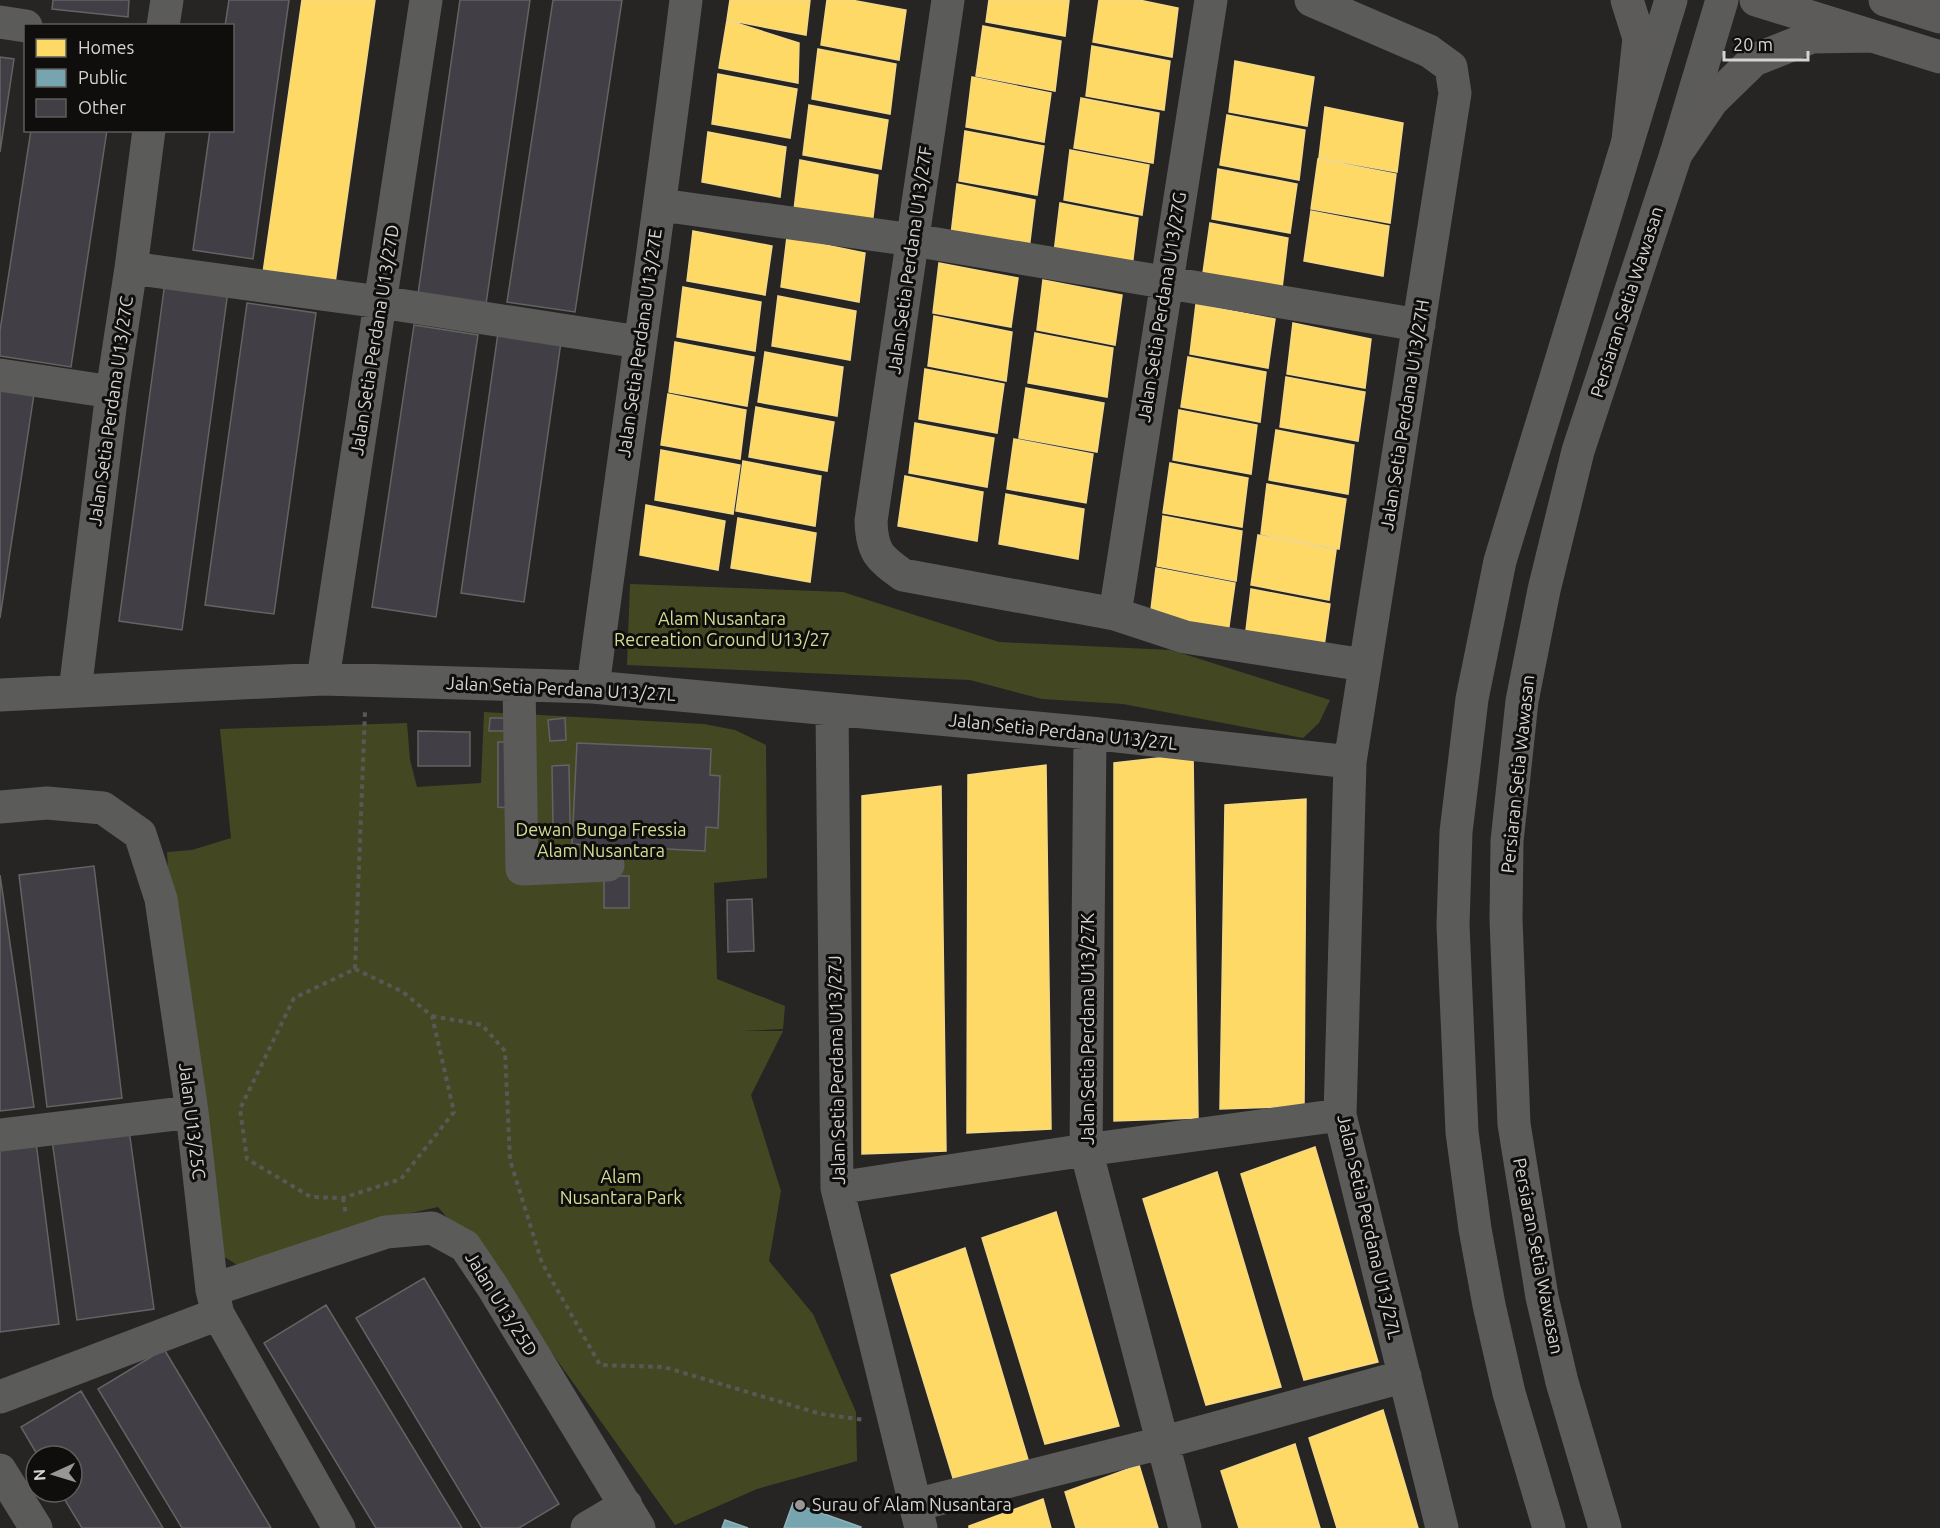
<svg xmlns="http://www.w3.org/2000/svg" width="1940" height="1528" font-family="Ubuntu,sans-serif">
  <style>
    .green { fill: #444822 }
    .homes { fill: #ffd966; stroke: #f3d886; stroke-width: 1.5 }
    .public { fill: #76a5af; stroke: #93b3ba; stroke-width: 1.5 }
    .building { fill: #413e45; stroke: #646363; stroke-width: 1.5 }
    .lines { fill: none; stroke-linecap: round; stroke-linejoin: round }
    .path { stroke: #595857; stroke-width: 4; stroke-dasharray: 4.5 4.5; stroke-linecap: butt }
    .minor { stroke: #5b5b59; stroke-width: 33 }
    .major { stroke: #5c5b5a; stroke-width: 33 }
    .poi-dot { fill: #999795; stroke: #100e0d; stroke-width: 2 }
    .labels { text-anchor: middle; stroke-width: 6; stroke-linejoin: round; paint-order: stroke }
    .street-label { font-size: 18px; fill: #d6d4d2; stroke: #100e0d }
    .park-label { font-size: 18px; fill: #d3dd92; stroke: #100e0d }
    .poi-label { font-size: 18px; fill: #d6d4d2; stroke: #100e0d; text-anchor: start }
  </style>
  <rect width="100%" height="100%" fill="#272523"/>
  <path class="green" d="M630,584L843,592L999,642L1171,650L1330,700L1319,723L1303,738L1123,704L1042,699L970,680L627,665Z
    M484,712L704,724L735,730L766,745L767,878L714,883L717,979L785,1006L783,1029L742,1031H783L751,1095L781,1191L769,1261L813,1314L856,1412L857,1461L757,1489L675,1525L501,1282L438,1207L393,1217L255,1276L218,1253L169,889L167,852L192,850L231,838L220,729L407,723L410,760L417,787L481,783Z"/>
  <path class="homes" d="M302,0H375L335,283L263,273Z
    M730,0H810L806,35L727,20Z
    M827,0H851L906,10L899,60L821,45Z
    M989,0H1069L1065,36L986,22Z
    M1099,0H1139L1178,8L1172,57L1093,42Z
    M727,20L799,43L798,83L719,68Z
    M983,26L1061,41L1055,91L976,76Z
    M1092,46L1170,61L1164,110L1086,96Z
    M818,49L896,64L890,114L812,99Z
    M1235,61L1314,77L1307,126L1229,112Z
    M718,74L797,89L790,138L712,124Z
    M972,77L1051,93L1044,142L966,127Z
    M1081,98L1159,113L1153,163L1074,148Z
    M809,105L888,120L881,169L803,155Z
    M1325,107L1403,123L1397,172L1319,158Z
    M1227,115L1305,130L1299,180L1220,165Z
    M965,131L1044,146L1037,195L959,181Z
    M708,132L786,147L780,197L702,182Z
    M1070,150L1149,165L1142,215L1064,200Z
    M1318,159L1396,174L1390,223L1311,209Z
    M800,160L878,175L872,225L794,210Z
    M1218,169L1297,184L1290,233L1212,219Z
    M957,184L1035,200L1029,249L951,235Z
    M1060,203L1138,218L1132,267L1054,253Z
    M1311,211L1389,226L1383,276L1304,261Z
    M1210,223L1288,238L1282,288L1203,273Z
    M693,231L772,246L765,295L687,281Z
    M787,237L865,253L859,302L781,287Z
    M939,263L1018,278L1011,327L933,313Z
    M1043,280L1122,295L1115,345L1037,330Z
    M683,287L761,302L755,351L677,337Z
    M778,296L856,311L850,360L772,346Z
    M1196,304L1275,319L1268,368L1190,354Z
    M934,316L1012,332L1006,381L928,366Z
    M1293,323L1371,339L1365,388L1287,374Z
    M1035,333L1113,348L1107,397L1028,383Z
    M675,342L754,357L747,406L669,392Z
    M765,352L843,367L837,416L758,402Z
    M1188,357L1266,372L1260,422L1181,407Z
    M925,369L1004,384L997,433L919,419Z
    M1286,377L1365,392L1358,441L1280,427Z
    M1026,388L1104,403L1097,452L1019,438Z
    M668,394L746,410L740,459L661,445Z
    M756,407L834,422L827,471L749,457Z
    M1179,410L1257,425L1251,474L1173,460Z
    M915,423L994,438L987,487L909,473Z
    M1276,430L1354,445L1348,494L1269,480Z
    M1014,439L1093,454L1086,503L1007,489Z
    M661,450L740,465L733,514L655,500Z
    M743,461L821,476L815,526L736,511Z
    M1170,463L1248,478L1242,527L1163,513Z
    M905,476L983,492L977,541L898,526Z
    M1267,484L1346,499L1339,549L1261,534Z
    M1006,494L1084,509L1078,559L999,544Z
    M646,505L725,521L718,570L640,555Z
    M1163,516L1242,531L1236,581L1157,566Z
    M738,518L816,533L810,582L731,568Z
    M1258,535L1336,550L1329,600L1251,585Z
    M1156,568L1235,583L1228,633L1150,618Z
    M1251,589L1330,604L1323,653L1245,639Z
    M1193,754L1198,1118L1114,1121V763Z
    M1046,765L1051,1129L967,1133L968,775Z
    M941,786L946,1151L862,1154V796Z
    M1306,799L1304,1106L1220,1109L1225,805Z
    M1315,1147L1378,1362L1304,1380L1241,1174Z
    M1217,1172L1281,1387L1206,1405L1143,1199Z
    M1056,1212L1119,1426L1045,1444L982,1238Z
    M965,1248L1029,1463L954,1481L891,1275Z
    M1383,1410L1418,1528H1337L1309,1438Z
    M1295,1444L1320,1528H1239L1221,1471Z
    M1139,1465L1158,1528H1076L1065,1492Z
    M1043,1499L1051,1528H969V1526Z"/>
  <path class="public" d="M793,1503L861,1527L860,1528H784Z
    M725,1520L748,1528H722Z"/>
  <path class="building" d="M53,0H129L128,17L52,9Z
    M229,0H289L253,259L193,250L210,130H232V26H225Z
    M460,0H530L486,304L418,294Z
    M553,0H622L575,312L507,302Z
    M0,57L14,59L0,152Z
    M31,130H107L71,367L0,356V331Z
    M165,282L228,291L182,630L119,621Z
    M247,303L316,313L274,614L205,605Z
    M414,325L478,335L436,617L372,607Z
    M498,333L561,342L524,602L461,593Z
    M0,389L34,394L0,618Z
    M490,718H508V731H489Z
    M565,718L566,740L550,741L548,720Z
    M418,731L470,732V766H418Z
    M498,742H509V808L498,807Z
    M577,743L711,749L710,775L720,776L718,828L706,827L705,851L572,844Z
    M569,765L570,824L553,825L552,766Z
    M94,866L122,1098L47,1107L19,875Z
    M0,875L34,1107L0,1111Z
    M604,876H629V908H604Z
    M752,899L754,951L728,952L727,900Z
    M129,1130L154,1309L77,1320L52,1140Z
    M36,1142L59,1324L0,1332V1147Z
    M424,1278L559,1504L519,1528H482L356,1318Z
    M326,1305L462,1528H376L264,1343Z
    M164,1349L271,1528H182L98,1389Z
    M81,1391L163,1528H82L60,1492H72V1456H38L21,1427Z"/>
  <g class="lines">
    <path class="path" d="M355,969L403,992L432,1016L454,1112L401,1179L343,1198L311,1197L247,1159L240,1109L294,998L355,969L365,711
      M432,1016L482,1025L505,1051L510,1160L542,1263L600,1365L664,1367L821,1414L865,1420
      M343,1198L346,1215"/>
    <path class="minor" d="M948,0L871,521C872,552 879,558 903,575L1115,614L1185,637L1364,665
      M1311,0L1429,51L1451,67L1455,93L1350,762
      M0,22L26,26
      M163,26L167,0
      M661,205L913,240L1419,325
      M131,268L380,302L639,342
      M0,375L112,392
      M1115,614L1211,0
      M323,679L426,0
      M519,685L522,869L608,865
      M593,687C623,458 658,229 686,0
      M75,691L112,392L131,268L149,130
      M0,695L323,679L593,687L1090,733L1350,762L1340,1115L1442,1528
      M832,709L837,1188L921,1528
      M1090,733L1086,1150L1185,1528
      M0,807L47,803L103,808L140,834L161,899L192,1112L212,1290L218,1314L339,1528
      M0,1135L192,1112
      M837,1188L1086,1150L1340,1115
      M212,1290L386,1232L432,1228L465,1246L492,1286L639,1528
      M0,1397L218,1314
      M0,1470L36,1528
      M915,1505L1161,1443L1405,1376
      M587,1528L626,1505
      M1549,1528L1509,1393L1489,1305L1475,1229L1462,1132L1453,925L1456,832L1472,699L1500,561L1671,0
      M1605,1528L1562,1382L1542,1297L1514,1124L1506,919L1507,841L1522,701L1544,590L1578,451L1676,154L1722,0"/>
    <path class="major" d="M1627,0L1639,38L1628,140
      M1756,0L1940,57
      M1885,0L1940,17
      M1676,154L1712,101L1754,60L1812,37L1872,36"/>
  </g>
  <circle class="poi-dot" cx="800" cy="1505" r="6"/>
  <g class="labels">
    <g class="street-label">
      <text transform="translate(910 260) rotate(-82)" y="6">Jalan Setia Perdana U13/27F</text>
      <text transform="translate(1627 302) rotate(-72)" y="6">Persiaran Setia Wawasan</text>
      <text transform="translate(1162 307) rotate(-81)" y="6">Jalan Setia Perdana U13/27G</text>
      <text transform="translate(375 340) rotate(-81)" y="6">Jalan Setia Perdana U13/27D</text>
      <text transform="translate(640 343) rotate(-82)" y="6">Jalan Setia Perdana U13/27E</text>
      <text transform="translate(111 411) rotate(-82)" y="6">Jalan Setia Perdana U13/27C</text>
      <text transform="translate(1405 415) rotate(-81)" y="6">Jalan Setia Perdana U13/27H</text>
      <text transform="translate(561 689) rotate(3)" y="6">Jalan Setia Perdana U13/27L</text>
      <text transform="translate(1063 732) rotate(6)" y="6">Jalan Setia Perdana U13/27L</text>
      <text transform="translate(1518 774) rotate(-84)" y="6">Persiaran Setia Wawasan</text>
      <text transform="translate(1088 1029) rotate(-90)" y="6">Jalan Setia Perdana U13/27K</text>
      <text transform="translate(837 1070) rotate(-91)" y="6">Jalan Setia Perdana U13/27J</text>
      <text transform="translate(192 1121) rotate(83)" y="6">Jalan U13/25C</text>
      <text transform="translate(1369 1227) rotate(77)" y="6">Jalan Setia Perdana U13/27L</text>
      <text transform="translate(1538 1256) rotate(79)" y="6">Persiaran Setia Wawasan</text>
      <text transform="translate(501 1304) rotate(58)" y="6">Jalan U13/25D</text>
    </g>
    <g class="park-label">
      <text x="722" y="625">Alam Nusantara<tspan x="722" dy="21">Recreation Ground U13/27</tspan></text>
      <text x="601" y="836">Dewan Bunga Fressia<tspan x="601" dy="21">Alam Nusantara</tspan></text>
      <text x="621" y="1183">Alam<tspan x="621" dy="21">Nusantara Park</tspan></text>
    </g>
    <g class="poi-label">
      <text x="812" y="1511">Surau of Alam Nusantara</text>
    </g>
  </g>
  <rect x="24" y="24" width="210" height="108" fill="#100e0d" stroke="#5f5d5c" stroke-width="1.5"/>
  <rect x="36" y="39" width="30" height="18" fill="#ffd966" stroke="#5f5d5c" stroke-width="1.5"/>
  <text x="78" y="54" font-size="18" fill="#d6d4d2">Homes</text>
  <rect x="36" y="69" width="30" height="18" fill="#76a5af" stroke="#5f5d5c" stroke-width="1.5"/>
  <text x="78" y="84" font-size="18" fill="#d6d4d2">Public</text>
  <rect x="36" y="99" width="30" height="18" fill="#413e45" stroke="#5f5d5c" stroke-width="1.5"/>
  <text x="78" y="114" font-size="18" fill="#d6d4d2">Other</text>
  <g transform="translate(54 1474) rotate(266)"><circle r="28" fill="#100e0d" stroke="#5f5d5c" stroke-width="1.5"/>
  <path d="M0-4.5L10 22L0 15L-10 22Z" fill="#999795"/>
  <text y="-9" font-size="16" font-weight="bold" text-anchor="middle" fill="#d6d4d2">N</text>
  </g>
  <path d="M1724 51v9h84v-9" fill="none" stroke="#d6d4d2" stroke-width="3"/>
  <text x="1733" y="51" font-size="18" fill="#d6d4d2" stroke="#100e0d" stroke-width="4.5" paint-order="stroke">20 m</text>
</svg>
